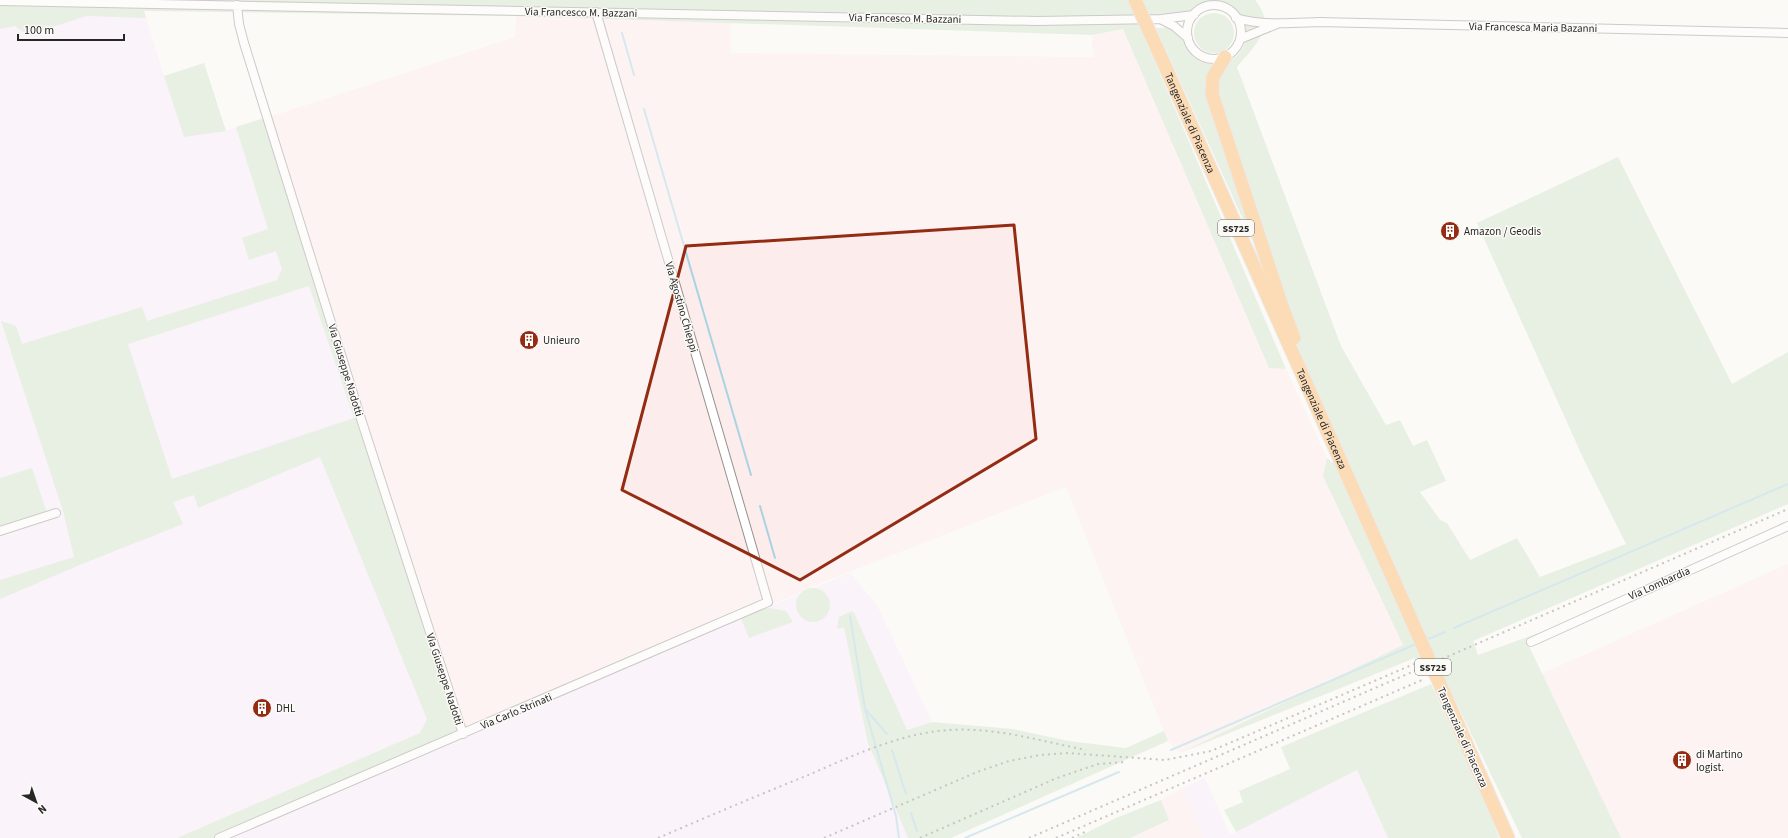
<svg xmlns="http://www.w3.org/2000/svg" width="1788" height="838" font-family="'Source Sans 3',sans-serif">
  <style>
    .commercial { fill: #faeafd }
    .industrial { fill: #fcecec }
    .green { fill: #d0e4ca; fill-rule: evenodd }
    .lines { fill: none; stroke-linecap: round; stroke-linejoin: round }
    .stream { stroke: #a9d3e3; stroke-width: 2 }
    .minor-casing { stroke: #93928f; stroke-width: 10 }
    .trunk-casing { stroke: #d8d8d8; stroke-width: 15 }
    .minor { stroke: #fff; stroke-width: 8 }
    .trunk { stroke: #fcb867; stroke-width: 13 }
    .rail { stroke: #868684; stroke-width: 2; stroke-dasharray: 2 4; stroke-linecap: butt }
    .trunk-bridge-casing { stroke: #d8d8d8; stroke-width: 15; stroke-linecap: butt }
    .trunk-bridge { stroke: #fcb867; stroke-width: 13 }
    .marked { fill: none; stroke: #942c13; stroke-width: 3; stroke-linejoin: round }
    .labels { text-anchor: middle; stroke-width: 3; stroke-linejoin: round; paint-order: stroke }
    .shield { fill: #fbfaf7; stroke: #676665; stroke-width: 1 }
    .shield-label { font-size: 10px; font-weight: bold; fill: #272726 }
    .street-label { font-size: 11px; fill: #272726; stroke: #fbfaf7 }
    .poi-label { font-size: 11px; fill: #272726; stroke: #fbfaf7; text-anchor: start }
  </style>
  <rect width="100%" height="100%" fill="#fbfaf7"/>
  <path class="commercial" d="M0,9L144,11L164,76L204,63L226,131L266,118L463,734L850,573L877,605L932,722L868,744L908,838H0Z
    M1357,770L1388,838H1204L1182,788L1205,778L1230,835Z"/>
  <path class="industrial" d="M516,16L731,23V53L1093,57L1092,35L1123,29L1269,368L1286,369L1327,458L1323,476L1403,646L1180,753L1168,741L1066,487L811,587L800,593L740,616L463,734L266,118L515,37Z
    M1788,564V838H1621L1541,674Z
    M1182,788L1204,838H1130L1169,820L1161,800Z"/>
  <path class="green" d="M0,0H1255C1278,26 1254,47 1237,67L1341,346L1386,425L1400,420L1413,446L1427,440L1446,481L1420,492L1440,520L1447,523L1470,560L1517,538L1540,577L1626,544L1584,460L1477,223L1618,157L1732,384L1788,352V504L1473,641L1478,655L1593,613L1527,642L1621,838H1522L1444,678L1415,658L1180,753L1403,645L1323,476L1327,458L1354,481L1261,259L1156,28C1161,28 1167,27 1171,29C1190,37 1185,64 1213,64C1259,64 1255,0 1211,1C1202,1 1197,8 1189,11C1174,19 1156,21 1140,27L1286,369L1269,368L1123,29L1092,35L516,16L144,11L146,18L87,16L27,35L15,26L0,29Z
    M1194 33a20 20 0 1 1 40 0a20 20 0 1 1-40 0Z
    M204,63L226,131L184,137L164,76Z
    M267,117L463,734L218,838H177L420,733L427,719L320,457L198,508L194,495L173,502L183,524L82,564L0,599V580L74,557L63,511L1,321L16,326L22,344L142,307L147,321L277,280L282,269L276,251L249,260L242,238L268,229L236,127ZM309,286L354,418L172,479L128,344Z
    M32,468L48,516L0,532V478Z
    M796 605a17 17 0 1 1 34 0a17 17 0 1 1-34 0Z
    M763,607L786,611L793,622L749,638L740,616Z
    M851,611L854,613L907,730L932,722L1013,729L1069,741L1126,748L1164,731L1168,741L951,838H908L868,743L844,627L837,629L839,617Z
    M1431,684L1489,811L1499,838H1388L1357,770L1236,832L1224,810L1243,802L1239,791L1290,769L1281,747Z
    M1161,800L1169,820L1130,838H1076L1116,818Z"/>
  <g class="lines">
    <path class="stream" d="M622,33L634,75
      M644,109L751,475
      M760,506L775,558
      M850,616L865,709L896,816L899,838
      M1454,628L1788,484
      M1426,640L1445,632
      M866,710L887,734
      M892,750L906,794
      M1171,750L1416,644
      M911,813L917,831
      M965,838L1119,772"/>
    <g class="minor-casing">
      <path id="minor" d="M0,1L1037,21L1161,19L1194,15
        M237,5L239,24L244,43L362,422L463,734
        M1187 32a27 27 0 1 1 54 0a27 27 0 1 1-54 0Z
        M1236,18C1263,26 1292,23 1319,22L1788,33
        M1162,20L1174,26L1188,38
        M1240,39L1277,24
        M0,531L56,513
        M1531,642L1788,526
        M219,838L768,602L596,12"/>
    </g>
    <g class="trunk-casing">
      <g id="trunk">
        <path id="s1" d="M1156,46L1407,610"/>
        <path d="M1225,57L1213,77L1212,94L1282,306L1294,338"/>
        <path d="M1458,725L1508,838"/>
      </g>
    </g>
    <use href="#minor" class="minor"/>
    <use href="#trunk" class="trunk"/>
    <path class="rail" d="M658,838C707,817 756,796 806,776C850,757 900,733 949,730C995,727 1041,741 1086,750
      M824,838L977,772L1009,761L1040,755L1068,753L1165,760L1211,751L1414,664
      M920,838L1057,778L1098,764L1125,762
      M1029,838L1788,509
      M1056,838L1422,680
      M1072,838L1087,831"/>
    <g class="trunk-bridge-casing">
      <path id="trunk-bridge" d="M1135,0L1156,46
        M1407,610L1458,725"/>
    </g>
    <use href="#trunk-bridge" class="trunk-bridge"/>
  </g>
  <path d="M0 0H1788V838H0ZM1014,225L1036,439L800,580L622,490L686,246Z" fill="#fbfaf7" fill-opacity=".55" fill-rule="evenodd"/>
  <path class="marked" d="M1014,225L1036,439L800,580L622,490L686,246Z"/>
  <defs>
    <g id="building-disc" transform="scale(1)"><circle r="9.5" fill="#942c13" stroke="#fbfaf7"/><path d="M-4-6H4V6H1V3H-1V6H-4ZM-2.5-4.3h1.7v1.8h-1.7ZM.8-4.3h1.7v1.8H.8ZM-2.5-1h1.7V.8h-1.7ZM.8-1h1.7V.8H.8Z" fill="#fff"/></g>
  </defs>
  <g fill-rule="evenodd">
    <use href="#building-disc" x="1450" y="231"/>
    <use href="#building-disc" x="529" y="340"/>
    <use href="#building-disc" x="262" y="708"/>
    <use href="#building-disc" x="1682" y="760"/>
  </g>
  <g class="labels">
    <g class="shield">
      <rect x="1218" y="220" width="36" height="16" rx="3"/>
      <rect x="1415" y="659" width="36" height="16" rx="3"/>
    </g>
    <g class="shield-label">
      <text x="1236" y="232">SS725</text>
      <text x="1433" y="671">SS725</text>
    </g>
    <g class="street-label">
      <text transform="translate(581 12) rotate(1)" y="4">Via Francesco M. Bazzani</text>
      <text transform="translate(905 18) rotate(1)" y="4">Via Francesco M. Bazzani</text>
      <text transform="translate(1533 27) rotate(1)" y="4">Via Francesca Maria Bazanni</text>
      <text dy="4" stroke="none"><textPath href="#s1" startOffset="84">Tangenziale di Piacenza</textPath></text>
      <text transform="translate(682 307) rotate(74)" y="4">Via Agostino Chieppi</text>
      <text transform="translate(346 370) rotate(73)" y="4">Via Giuseppe Nadotti</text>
      <text dy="4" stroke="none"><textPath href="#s1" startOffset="408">Tangenziale di Piacenza</textPath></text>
      <text transform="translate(1659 583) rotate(-24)" y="4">Via Lombardia</text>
      <text transform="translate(445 679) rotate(72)" y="4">Via Giuseppe Nadotti</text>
      <text transform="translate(516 711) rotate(-23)" y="4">Via Carlo Strinati</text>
      <text transform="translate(1463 737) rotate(66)" y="4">Tangenziale di Piacenza</text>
    </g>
    <g class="poi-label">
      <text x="1464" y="235">Amazon / Geodis</text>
      <text x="543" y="344">Unieuro</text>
      <text x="276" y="712">DHL</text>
      <text x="1696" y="758">di Martino<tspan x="1696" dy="13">logist.</tspan></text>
    </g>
  </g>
  <g transform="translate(36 802) rotate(140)" stroke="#fbfaf7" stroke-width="3" paint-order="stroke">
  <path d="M0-3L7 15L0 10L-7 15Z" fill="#272726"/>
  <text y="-6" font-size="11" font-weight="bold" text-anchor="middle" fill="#272726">N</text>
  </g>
  <path d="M18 34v6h106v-6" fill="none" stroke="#272726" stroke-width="2"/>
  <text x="24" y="34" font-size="12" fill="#272726" stroke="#fbfaf7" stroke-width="3" paint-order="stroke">100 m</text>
</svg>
